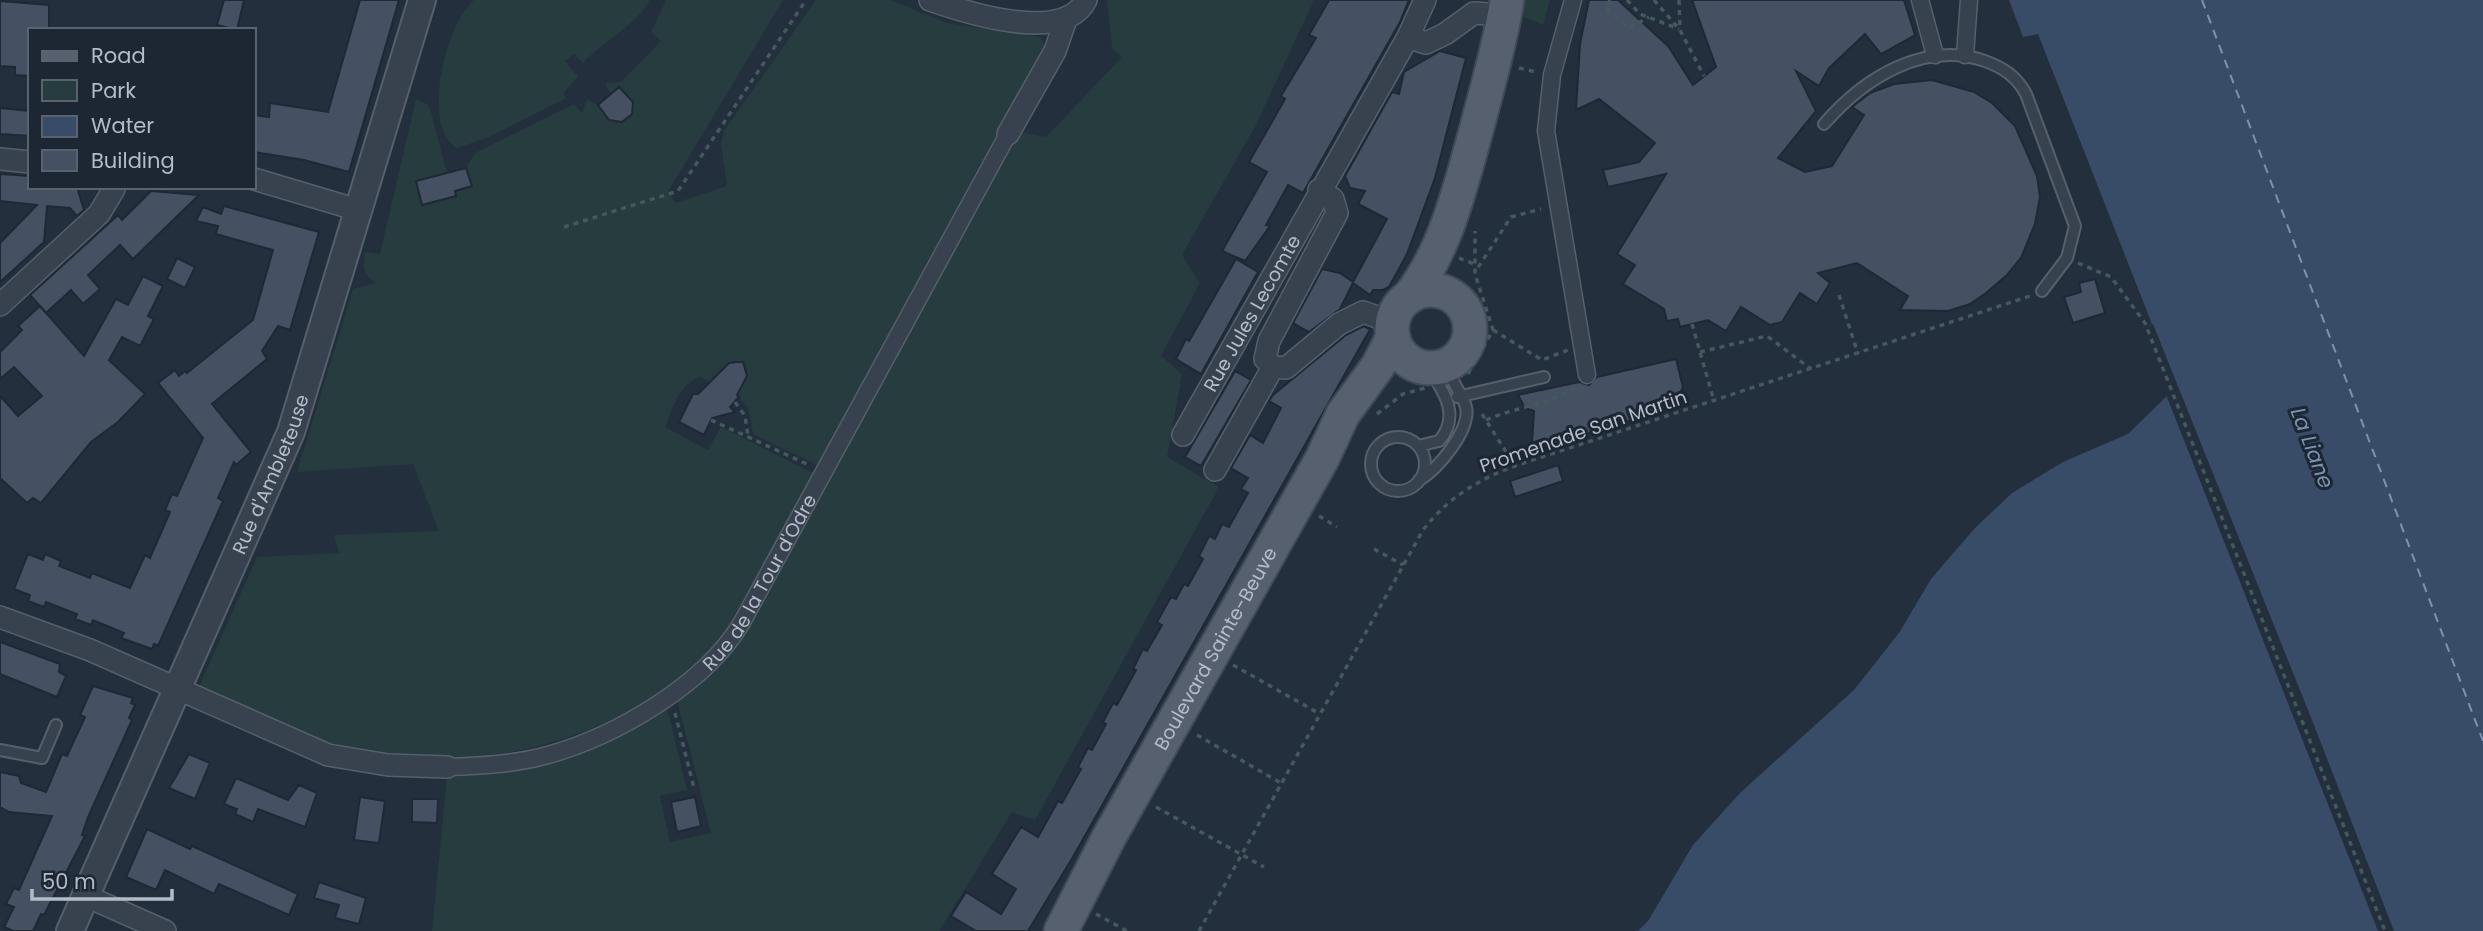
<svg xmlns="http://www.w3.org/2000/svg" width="2483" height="931" font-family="Poppins,sans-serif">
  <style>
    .green { fill: #263c3f }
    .water { fill: #394c67 }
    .pier { fill: #242f3e }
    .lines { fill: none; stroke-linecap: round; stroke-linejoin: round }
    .ferry { stroke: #7c92b1; stroke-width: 2; stroke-dasharray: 9 7; stroke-linecap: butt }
    .building { fill: #455162; stroke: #1f2835; stroke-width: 2 }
    .service-casing { stroke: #565f6c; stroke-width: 14 }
    .pedestrian-casing { stroke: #565f6c; stroke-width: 19 }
    .minor-casing { stroke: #565f6c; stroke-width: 24 }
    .tertiary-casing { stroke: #565f6c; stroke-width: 30 }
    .primary-casing { stroke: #414a57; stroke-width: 37 }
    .path { stroke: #44595c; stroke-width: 3.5; stroke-dasharray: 5 5; stroke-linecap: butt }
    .service { stroke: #38414e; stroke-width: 10 }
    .pedestrian { stroke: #38414e; stroke-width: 16 }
    .minor { stroke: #38414e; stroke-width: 21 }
    .tertiary { stroke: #38414e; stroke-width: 26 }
    .primary { stroke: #56606e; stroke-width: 33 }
    .labels { text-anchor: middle; stroke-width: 6; stroke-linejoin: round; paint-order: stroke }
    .street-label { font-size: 19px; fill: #b4bcc9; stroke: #1d2633 }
    .water-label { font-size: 21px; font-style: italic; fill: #7c92b1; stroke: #1d2633 }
  </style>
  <rect width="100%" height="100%" fill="#242f3e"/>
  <path class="green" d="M474,0H650C639,23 602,42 583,63L574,54L565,61L578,77L563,93L566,98L489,137L457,148C420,127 446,23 474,0Z
    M666,0H783L669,190L675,203L727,186L721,144L724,131L816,0H890L947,23L1040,37L1045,45L817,465L753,434L749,409L736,394L746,380L747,368L742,362L729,363L709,381L699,377C680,384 672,409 665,427L708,450L721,427L813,473L728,629C635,745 465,783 326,744C288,734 236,704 199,687L257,557L339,553L334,535L439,531L413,464L297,472L353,289L376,283C363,275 363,267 365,252L380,254L416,99L429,105L447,173L416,181L422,204L471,186L466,168L475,153L574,104L582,113L587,99L598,105L609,120L622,122L632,114V102L619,87L612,93L606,87V83L621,82L661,41L651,32Z
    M1107,0H1314L1256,125L1182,255L1200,283L1161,356L1182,374L1167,457L1219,487L1035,820L1012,812L939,931H432L447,776C532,775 595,752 667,707L687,790L660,796L670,842L711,833L677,700L702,682L739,643L1020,132L1046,137L1122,57L1112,48Z
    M1522,0H1550L1543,25L1520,15Z"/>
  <path class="water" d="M2009,0H2483V931H1638L1648,921L1693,845L1740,793L1854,690L1899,633L1931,579L1975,528L2012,493L2063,462L2128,434L2168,395L2140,329L2152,324L2038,34L2023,37Z"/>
  <path class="pier" d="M2153,324L2312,720L2394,931H2378L2140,329Z"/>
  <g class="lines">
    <path class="ferry" d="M2202,0L2483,741"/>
  </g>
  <path class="building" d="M224,0H244L237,30L217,25Z
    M360,0H399L349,172L304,160L254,152V115L269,117L270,103L328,112Z
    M1329,0H1409L1400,22L1303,193L1288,185L1266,225L1270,226L1245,261L1222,251L1267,172L1249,162L1285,99L1281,96L1316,38L1309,35Z
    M1589,0H1618L1668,46L1693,85L1716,67L1692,0H1904L1915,35L1881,54L1865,34L1829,68L1819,86L1796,71L1816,111L1778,158L1805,172L1832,166L1864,115L1852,107L1870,93L1894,84L1932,80L1974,92L1992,103L2015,126L2037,176L2040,197L2035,224L2021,258L2007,275L1986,293L1970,304L1948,311L1900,310L1908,296L1857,263L1818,273L1830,283L1817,304L1800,293L1782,322L1770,325L1741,307L1726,331L1708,320L1680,327L1678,319L1667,321L1664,309L1623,284L1635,265L1617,254L1666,174L1608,187L1603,170L1639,162L1655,143L1599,99L1576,110L1580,44Z
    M0,1L49,5V30H30V76L15,75V67L0,66Z
    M1440,51L1466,58L1435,178L1407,254L1389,287L1383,290H1373L1370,295L1353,283L1340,309L1309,332L1293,323L1322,269L1340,273L1353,282L1387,219L1358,204L1365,191L1350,188L1345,176L1392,92L1399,94L1404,72Z
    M619,87L633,102L632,114L622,122L609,120L598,105Z
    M0,108L30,111V136L0,134Z
    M466,168L472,186L455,191L456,196L422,205L416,181Z
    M0,174L30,176V187H77L84,210L77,216L70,208L47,206L44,242L0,282V243L37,205L0,201Z
    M151,191L199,195L133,259L120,245L88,275L100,289L83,304L71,290L46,313L30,295L118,215L122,220Z
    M224,206L319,232L290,330L278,326L262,351L267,359L212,404L251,452L236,465L234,462L218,498L223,501L158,646L154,644L152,649L121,638L124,633L93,620L91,625L75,619L77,614L46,602L44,607L28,601L30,595L14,589L28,554L43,560L45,554L61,561L59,566L90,578L92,573L130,588L145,555L150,558L170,512L165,510L172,494L177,496L203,438L158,383L175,370L179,376L185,371L187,373L253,320L273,250L216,234L218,226L196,221L203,207L221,214Z
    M177,258L195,267L185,288L167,279Z
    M1236,259L1258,272L1201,374L1176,359L1186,339L1189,341Z
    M143,276L163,286L148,316L154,319L140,346L122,337L109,360L145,394L118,422L91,442L41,503L33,498L27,503L0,478V396L18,416L42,396L14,367L0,379V352L22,330L18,326L40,306L84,356L116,299L128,305Z
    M2095,279L2105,313L2073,323L2064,297L2081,292L2079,283Z
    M1364,326L1370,330L1364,340L1073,857L1028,931H976L951,916L966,892L1001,914L1016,889L992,874L1021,827L1038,837L1058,801L1062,803L1081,769L1078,767L1088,748L1092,750L1106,724L1103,722L1113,703L1117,705L1136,670L1133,669L1143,649L1147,651L1162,625L1157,622L1171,597L1176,599L1184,584L1188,586L1203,559L1199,556L1209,536L1215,539L1222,524L1229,527L1248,493L1241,489L1248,478L1231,468L1250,435L1263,443L1281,408L1269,401L1273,395L1346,335Z
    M1676,359L1683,387L1678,398L1680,405L1546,447L1543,439L1532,443L1534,411L1525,408L1518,395L1579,382L1589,385L1597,377Z
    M737,362H743L747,376L737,395L739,397L730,407L735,412L712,418L704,435L679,422L693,394H698L729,363Z
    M1235,371L1251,380L1201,466L1185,457Z
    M1558,465L1563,481L1515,497L1510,481Z
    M0,642L60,664L59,672L66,676L57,697L0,674Z
    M93,686L133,698L131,703L135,705L129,718L132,720L88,817L82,835L85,836L44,915L41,914L33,931H13L4,927L14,907L6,904L14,888L19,890L52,816L9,812L0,807V772L19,776L21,783L46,792L62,754L67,756L85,717L80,715Z
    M189,754L210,763L195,799L169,788Z
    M236,778L288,800L299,785L317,793L305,827L258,809L253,822L235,814L237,809L224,804Z
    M360,797L385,801L379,843L354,840Z
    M695,797L701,826L677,832L671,802Z
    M412,799H438L437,823L412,822Z
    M147,829L190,849L192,846L298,894L289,915L219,884L214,894L165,870L156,890L126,877Z
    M319,882L366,898L359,924L335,918L339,905L314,898Z"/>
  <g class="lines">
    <g class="service-casing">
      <path id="service" d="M1824,124C1864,78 1924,40 1985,61C2004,68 2017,77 2026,94L2075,226L2067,258L2042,291
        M1457,397L1544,377
        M1371 464a27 27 0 1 1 54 0a27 27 0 1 1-54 0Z
        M1418,446L1439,441C1461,416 1444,392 1429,369
        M1419,480C1438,470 1471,429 1466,407C1463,396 1455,387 1451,376L1459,357
        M0,750L42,758L56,725"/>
    </g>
    <g class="pedestrian-casing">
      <g id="pedestrian">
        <path d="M1573,0L1552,75L1546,131L1587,375"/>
        <path d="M1920,0L1935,55"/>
        <path d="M1965,55L1969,0"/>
        <path id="s1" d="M447,767C481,766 516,764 548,755C616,736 704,685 741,624L1008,134"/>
      </g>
    </g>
    <g class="minor-casing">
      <g id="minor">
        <path d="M930,0C967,13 1064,44 1086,0"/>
        <path d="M1408,37L1426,43L1445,34L1474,13L1504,15"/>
        <path d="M1008,134L1055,51L1066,19"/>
        <path d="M0,159L30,162"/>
        <path d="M254,179L358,210"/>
        <path d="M1319,190L1333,199L1337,213L1269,341L1265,359L1273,367L1286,368L1339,324L1363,312L1380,318L1392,331"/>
        <path d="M0,305L99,214L114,189"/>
        <path id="s2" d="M1183,435L1408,37L1425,0"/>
        <path d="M1215,470L1273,367"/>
        <path d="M0,617L90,650L328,755L388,765L447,767"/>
        <path d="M86,896L165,931"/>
      </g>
    </g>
    <g class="tertiary-casing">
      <g id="tertiary">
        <path id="s3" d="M70,931L291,432L422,0"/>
      </g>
    </g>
    <g class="primary-casing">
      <g id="primary">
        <circle cx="1431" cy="329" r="39"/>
        <path d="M1410,296C1446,249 1460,188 1476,131C1487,88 1500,45 1507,0"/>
        <path id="s4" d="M1061,931L1108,839L1322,459L1343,414L1378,366L1393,337"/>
      </g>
    </g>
    <path class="path" d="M1610,0L1606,8L1629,28L1649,17
      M1627,0L1640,14L1679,29
      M1654,0L1680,30L1704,76
      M1679,0L1680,27
      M1519,68L1536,72
      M564,227L678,191L806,0
      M1459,258L1479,266L1511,217L1541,209
      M2078,263L2111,277L2145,323L2385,931
      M1839,295L1858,354
      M1692,324L1714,401
      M1493,330L1542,360L1568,350
      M1700,352L1767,336L1811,369
      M1468,374L1493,330L1475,274V231
      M735,402L745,416L748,436
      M1377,414L1403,394L1425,388
      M1482,414L1515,466
      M711,420L809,465
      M1486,420C1517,407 1549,404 1578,386
      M1319,516L1337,527
      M1374,549L1403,565
      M1233,665L1320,714
      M675,713L694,788
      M1197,735L1281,783
      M1156,807L1264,867
      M1096,914L1127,931
      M1199,931L1423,530C1448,498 1477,480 1515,466L2030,296"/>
    <use href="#service" class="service"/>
    <use href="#pedestrian" class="pedestrian"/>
    <use href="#minor" class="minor"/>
    <use href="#tertiary" class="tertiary"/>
    <use href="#primary" class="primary"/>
  </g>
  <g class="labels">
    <g class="street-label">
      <text dy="7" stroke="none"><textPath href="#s2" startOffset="140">Rue Jules Lecomte</textPath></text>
      <text transform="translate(1583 431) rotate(-19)" y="7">Promenade San Martin</text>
      <text dy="7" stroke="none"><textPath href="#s3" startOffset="499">Rue d'Ambleteuse</textPath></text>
      <text dy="7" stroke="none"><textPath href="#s1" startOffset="385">Rue de la Tour d'Odre</textPath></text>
      <text dy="7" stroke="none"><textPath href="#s4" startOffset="322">Boulevard Sainte-Beuve</textPath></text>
    </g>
    <g class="water-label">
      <text transform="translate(2312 448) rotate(69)" y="7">La Liane</text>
    </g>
  </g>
  <rect x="28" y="28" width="228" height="161" fill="#1d2633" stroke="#59626f" stroke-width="2"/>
  <rect x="42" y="51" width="35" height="10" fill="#56606e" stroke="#59626f" stroke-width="2"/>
  <text x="91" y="63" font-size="21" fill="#b4bcc9">Road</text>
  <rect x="42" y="80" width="35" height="21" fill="#263c3f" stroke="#59626f" stroke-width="2"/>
  <text x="91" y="98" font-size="21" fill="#b4bcc9">Park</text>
  <rect x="42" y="116" width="35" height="21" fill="#394c67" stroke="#59626f" stroke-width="2"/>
  <text x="91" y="133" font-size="21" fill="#b4bcc9">Water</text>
  <rect x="42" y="150" width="35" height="21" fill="#455162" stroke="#59626f" stroke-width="2"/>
  <text x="91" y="168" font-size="21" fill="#b4bcc9">Building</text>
  <path d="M32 889v10h140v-10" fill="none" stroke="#b4bcc9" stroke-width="3.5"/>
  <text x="42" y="889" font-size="21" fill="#b4bcc9" stroke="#1d2633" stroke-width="5" paint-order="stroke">50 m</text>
</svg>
